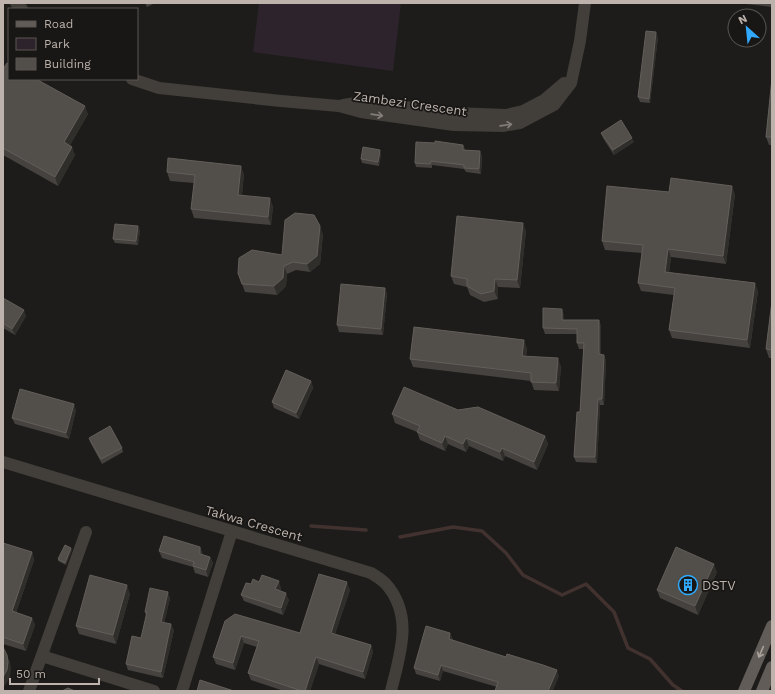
<svg xmlns="http://www.w3.org/2000/svg" width="775" height="694" font-family="'Work Sans',sans-serif">
  <style>
    .green { fill: #2c232d }
    .lines { fill: none; stroke-linecap: round; stroke-linejoin: round }
    .stream { stroke: #42322f; stroke-width: 3.5 }
    .minor { stroke: #423f3b; stroke-width: 12 }
    .major { stroke: #615c57; stroke-width: 12 }
    .wall { fill: #45423f }
    .shaded-wall { fill: #302e2b }
    .building { fill: #524f4b; stroke: #635e5a }
    .oneway { stroke: #867f79 }
    .oneway2 { stroke: #aba29b }
    .labels { text-anchor: middle; stroke-width: 3.5; stroke-linejoin: round; paint-order: stroke }
    .street-label { font-size: 13px; fill: #bdb3ac; stroke: #181715 }
    .poi-label { font-size: 13px; fill: #bdb3ac; stroke: #181715; text-anchor: start }
  </style>
  <rect width="100%" height="100%" fill="#1d1c1a"/>
  <path class="green" d="M259,3H401L393,71L253,52Z"/>
  <g class="lines">
    <path class="stream" d="M311,526L366,530
      M400,537L453,527L482,531L506,553L523,575L562,595L586,584L614,612L628,648L650,659L673,685L682,691"/>
    <path class="minor" d="M16,3L22,9
      M132,79L159,88L281,101L339,106L361,112L454,125L503,126L520,123L554,105L571,83L580,41L585,3
      M343,105L363,102L454,113L506,115L523,111L544,100L564,83
      M3,462L371,573C376,576 382,580 386,584C414,616 400,654 391,691
      M42,656L154,691
      M29,691L86,532
      M182,691L232,531"/>
    <path class="major" d="M744,691L772,626
      M762,691L772,667"/>
  </g>
  <path class="wall" d="M145,3H155L147,7Z
    M737,3H772V7Z
    M658,37L650,103L640,102L638,97Z
    M3,69L88,114L70,145L75,155L58,186L3,155Z
    M772,78V145H769L766,137Z
    M601,133L634,142L614,155L603,138Z
    M463,145L465,149V150L482,156L481,174L466,172L464,169L432,165V168L416,167L415,163Z
    M381,154L379,166L362,163L361,159Z
    M167,172L244,174L242,195L273,206L271,225L194,218L191,209L194,183L170,181Z
    M669,192L735,194L726,264L671,257L669,273L758,291L750,348L672,338L669,330L674,295L641,291L638,283L642,253L605,250L602,241Z
    M140,230L138,245L115,243L113,239Z
    M526,231L520,288L498,287V299L484,302L470,295L467,287L454,284L451,276Z
    M323,234L320,264L310,272L296,270L287,274L286,286L277,295L245,292L238,273L282,255Z
    M385,288L387,294L383,335L339,332L337,325Z
    M3,298L26,316L15,335L3,328Z
    M772,301V358H769L766,349Z
    M564,314V320L601,325V355L606,360L604,405H600L597,463L576,462L574,457L580,412L584,349H579L577,343V334H545L543,328Z
    M527,348L526,356L561,366L559,391L534,390L531,381L413,367L410,359Z
    M311,381L313,388L299,419L274,408L272,402Z
    M76,410L69,439L15,424L12,418Z
    M458,410L545,436L548,444L537,470L505,456L503,461L469,446L466,452L448,444L445,451L420,440L417,432L395,423L392,414Z
    M89,438L122,448L123,452L102,464L90,442Z
    M3,543L32,552L34,560L16,613L32,618L35,625L26,651L3,644Z
    M200,547L202,555L210,557L213,563L208,577L195,573L193,567L162,558L159,551Z
    M72,550L66,565L58,561V559Z
    M717,572L698,615L660,598L657,590Z
    M259,582L281,588L280,591L289,600L283,615L244,601L241,595L251,584Z
    M350,590L335,634L371,645L373,652L365,679L319,664L310,691H284L251,680L248,673L257,647L244,643L235,670L216,664L213,657L225,621L300,633Z
    M130,594L116,644L79,634L76,626Z
    M170,598L164,623L174,630L163,678L128,670L126,664L141,638L146,616L145,612Z
    M453,639L452,640L559,676L497,687L443,671L440,681L416,674L414,668Z"/>
  <path class="shaded-wall" d="M656,32L658,37L650,103L649,99Z
    M85,106L88,114L67,150L64,142Z
    M632,138L634,142L614,155L613,150Z
    M463,145L465,149L464,155L463,150Z
    M72,147L75,155L58,186L55,177Z
    M380,150L381,154L379,166L378,162Z
    M480,151L482,156L481,174L479,169Z
    M241,166L244,174L241,203L238,195Z
    M732,186L735,194L726,264L723,256Z
    M270,198L273,206L271,225L268,217Z
    M523,223L526,231L520,288L517,280Z
    M138,226L140,230L138,245L136,241Z
    M320,226L323,234L320,264L310,272L307,264Z
    M668,249L671,257L668,280L665,272Z
    M284,266L287,274L286,286L277,295L274,286Z
    M495,279L498,287V299L494,291Z
    M755,283L758,291L750,348L747,340Z
    M385,288L387,294L383,335L381,329Z
    M562,309L564,314V325L562,320Z
    M24,310L26,316L15,335L12,329Z
    M599,320L601,325V360L599,354Z
    M524,340L527,348L525,364L522,356Z
    M604,355L606,360L604,405L602,399Z
    M558,358L561,366L559,391L556,383Z
    M311,381L313,388L299,419L296,413Z
    M598,399L600,405L597,463L595,457Z
    M74,404L76,410L69,439L66,433Z
    M445,436L448,444L445,451L442,443Z
    M545,436L548,444L537,470L534,462Z
    M466,438L469,446L466,452L463,444Z
    M502,448L505,456L503,461L500,452Z
    M200,547L203,553L202,560L200,554Z
    M71,548L72,550L66,565L65,563Z
    M32,552L34,560L14,618L12,611Z
    M210,557L213,563L208,577L206,570Z
    M714,564L717,572L698,615L695,606Z
    M279,581L281,588L278,596L275,589Z
    M347,582L350,590L333,640L331,633Z
    M127,585L130,594L116,644L113,635Z
    M168,592L170,598L163,628L161,622Z
    M286,593L289,600L283,615L281,608Z
    M32,618L35,625L26,651L23,644Z
    M171,624L174,630L163,678L161,672Z
    M450,633L453,639L451,646L449,639Z
    M241,636L244,643L235,670L233,663Z
    M371,645L373,652L365,679L363,672Z
    M7,655L10,662L11,669L10,677L6,684L3,687V677Z
    M316,657L319,664L310,691H305Z
    M441,665L443,671L440,681L438,675Z
    M557,670L559,676L553,691H548Z"/>
  <path class="building" d="M646,31L656,32L649,99L638,97Z
    M7,63L9,64V79H36L85,106L64,142L72,147L55,177L3,148V69Z
    M772,78V137H766Z
    M621,120L632,138L613,150L601,133Z
    M435,141L463,145V150L480,151L479,169L464,168V165L431,161L430,164L415,163L416,142L435,143Z
    M363,147L380,150L378,162L361,159Z
    M168,158L241,166L238,195L270,198L268,217L191,209L195,175L167,172Z
    M671,178L732,186L723,256L668,249L665,272L755,283L747,340L669,330L675,288L638,283L643,245L602,241L607,186L669,192Z
    M295,213L314,215L320,226L317,256L307,264L293,262L284,266L283,278L274,286L242,284L238,273L239,258L252,250L282,255L285,220Z
    M457,216L523,223L517,280L495,279L494,291L481,294L467,286V279L451,276Z
    M115,224L138,226L136,241L113,239Z
    M341,284L385,288L381,329L337,325Z
    M3,298L24,310L12,329L3,323Z
    M772,301V350L766,349Z
    M543,308L562,309V320H599V354L604,355L602,399H598L595,457H574L577,412H580L584,343H577V329L543,328Z
    M414,327L524,340L522,356L558,358L556,383L531,382V373L410,359Z
    M286,370L311,381L296,413L272,402Z
    M404,387L458,410L478,407L545,436L534,462L502,448L500,452L466,438L463,444L445,436L442,443L417,432L420,426L392,414Z
    M20,389L74,404L66,433L12,418Z
    M110,426L122,448L101,459L89,438Z
    M164,536L200,547V554L210,557L206,570L193,566L194,562L159,551Z
    M3,543L32,552L12,611L32,618L23,644L3,637Z
    M65,545L71,548L65,563L58,559Z
    M676,547L714,564L695,606L657,590Z
    M319,574L347,582L331,633L371,645L363,672L316,657L305,691H302L248,673L259,641L241,636L233,663L213,657L225,621L235,614L300,633Z
    M90,575L127,585L113,635L76,626Z
    M262,575L279,581L275,589L286,593L281,608L241,595L246,583L251,584L253,579L259,582Z
    M150,588L168,592L161,622L171,624L161,672L126,664L132,636L141,638L147,612H145Z
    M426,626L450,633L449,639L506,657L507,654L543,665L557,670L548,691H495L498,682L441,665L438,675L414,668Z
    M3,647L7,655L8,662L7,670L3,677Z
    M200,680L234,691H197Z
    M68,688L75,691H62Z"/>
  <defs><path id="oneway-shaft" d="M-6 0H5M1.5-3L5.5 0L1.5 3" fill="none" stroke-width="1.6" stroke-linecap="round" stroke-linejoin="round"/></defs>
  <g class="oneway">
    <use href="#oneway-shaft" transform="translate(377 115) rotate(8)"/>
    <use href="#oneway-shaft" transform="translate(506 125) rotate(-8)"/>
  </g>
  <use class="oneway2" href="#oneway-shaft" transform="translate(761 652) rotate(113)"/>
  <defs>
    <g id="building-ring" transform="scale(1)"><circle r="9.5" fill="#181715" stroke="#31aafe" stroke-width="1.5"/><path d="M-4-6H4V6H1V3H-1V6H-4ZM-2.5-4.3h1.7v1.8h-1.7ZM.8-4.3h1.7v1.8H.8ZM-2.5-1h1.7V.8h-1.7ZM.8-1h1.7V.8H.8Z" fill="#31aafe"/></g>
  </defs>
  <g fill-rule="evenodd">
    <use href="#building-ring" x="688" y="585"/>
  </g>
  <g class="labels">
    <g class="street-label">
      <text transform="translate(410 103) rotate(8)" y="5">Zambezi Crescent</text>
      <text transform="translate(254 523) rotate(16)" y="5">Takwa Crescent</text>
    </g>
    <g class="poi-label">
      <text x="702" y="590">DSTV</text>
    </g>
  </g>
  <rect width="775" height="694" fill="none" stroke="#bdb3ac" stroke-width="8"/>
  <rect x="8" y="8" width="130" height="72" fill="#181715" stroke="#5a5551"/>
  <rect x="16" y="21" width="20" height="6" fill="#615c57" stroke="#5a5551"/>
  <text x="44" y="28" font-size="12" fill="#bdb3ac">Road</text>
  <rect x="16" y="38" width="20" height="12" fill="#2c232d" stroke="#5a5551"/>
  <text x="44" y="48" font-size="12" fill="#bdb3ac">Park</text>
  <rect x="16" y="58" width="20" height="12" fill="#524f4b" stroke="#5a5551"/>
  <text x="44" y="68" font-size="12" fill="#bdb3ac">Building</text>
  <g transform="translate(747 28) rotate(333)"><circle r="19" fill="#181715" stroke="#5a5551"/>
  <path d="M0-3L7 15L0 10L-7 15Z" fill="#31aafe"/>
  <text y="-6" font-size="11" font-weight="bold" text-anchor="middle" fill="#bdb3ac">N</text>
  </g>
  <path d="M10 678v6h89v-6" fill="none" stroke="#bdb3ac" stroke-width="2"/>
  <text x="16" y="678" font-size="12" fill="#bdb3ac" stroke="#181715" stroke-width="3" paint-order="stroke">50 m</text>
</svg>
